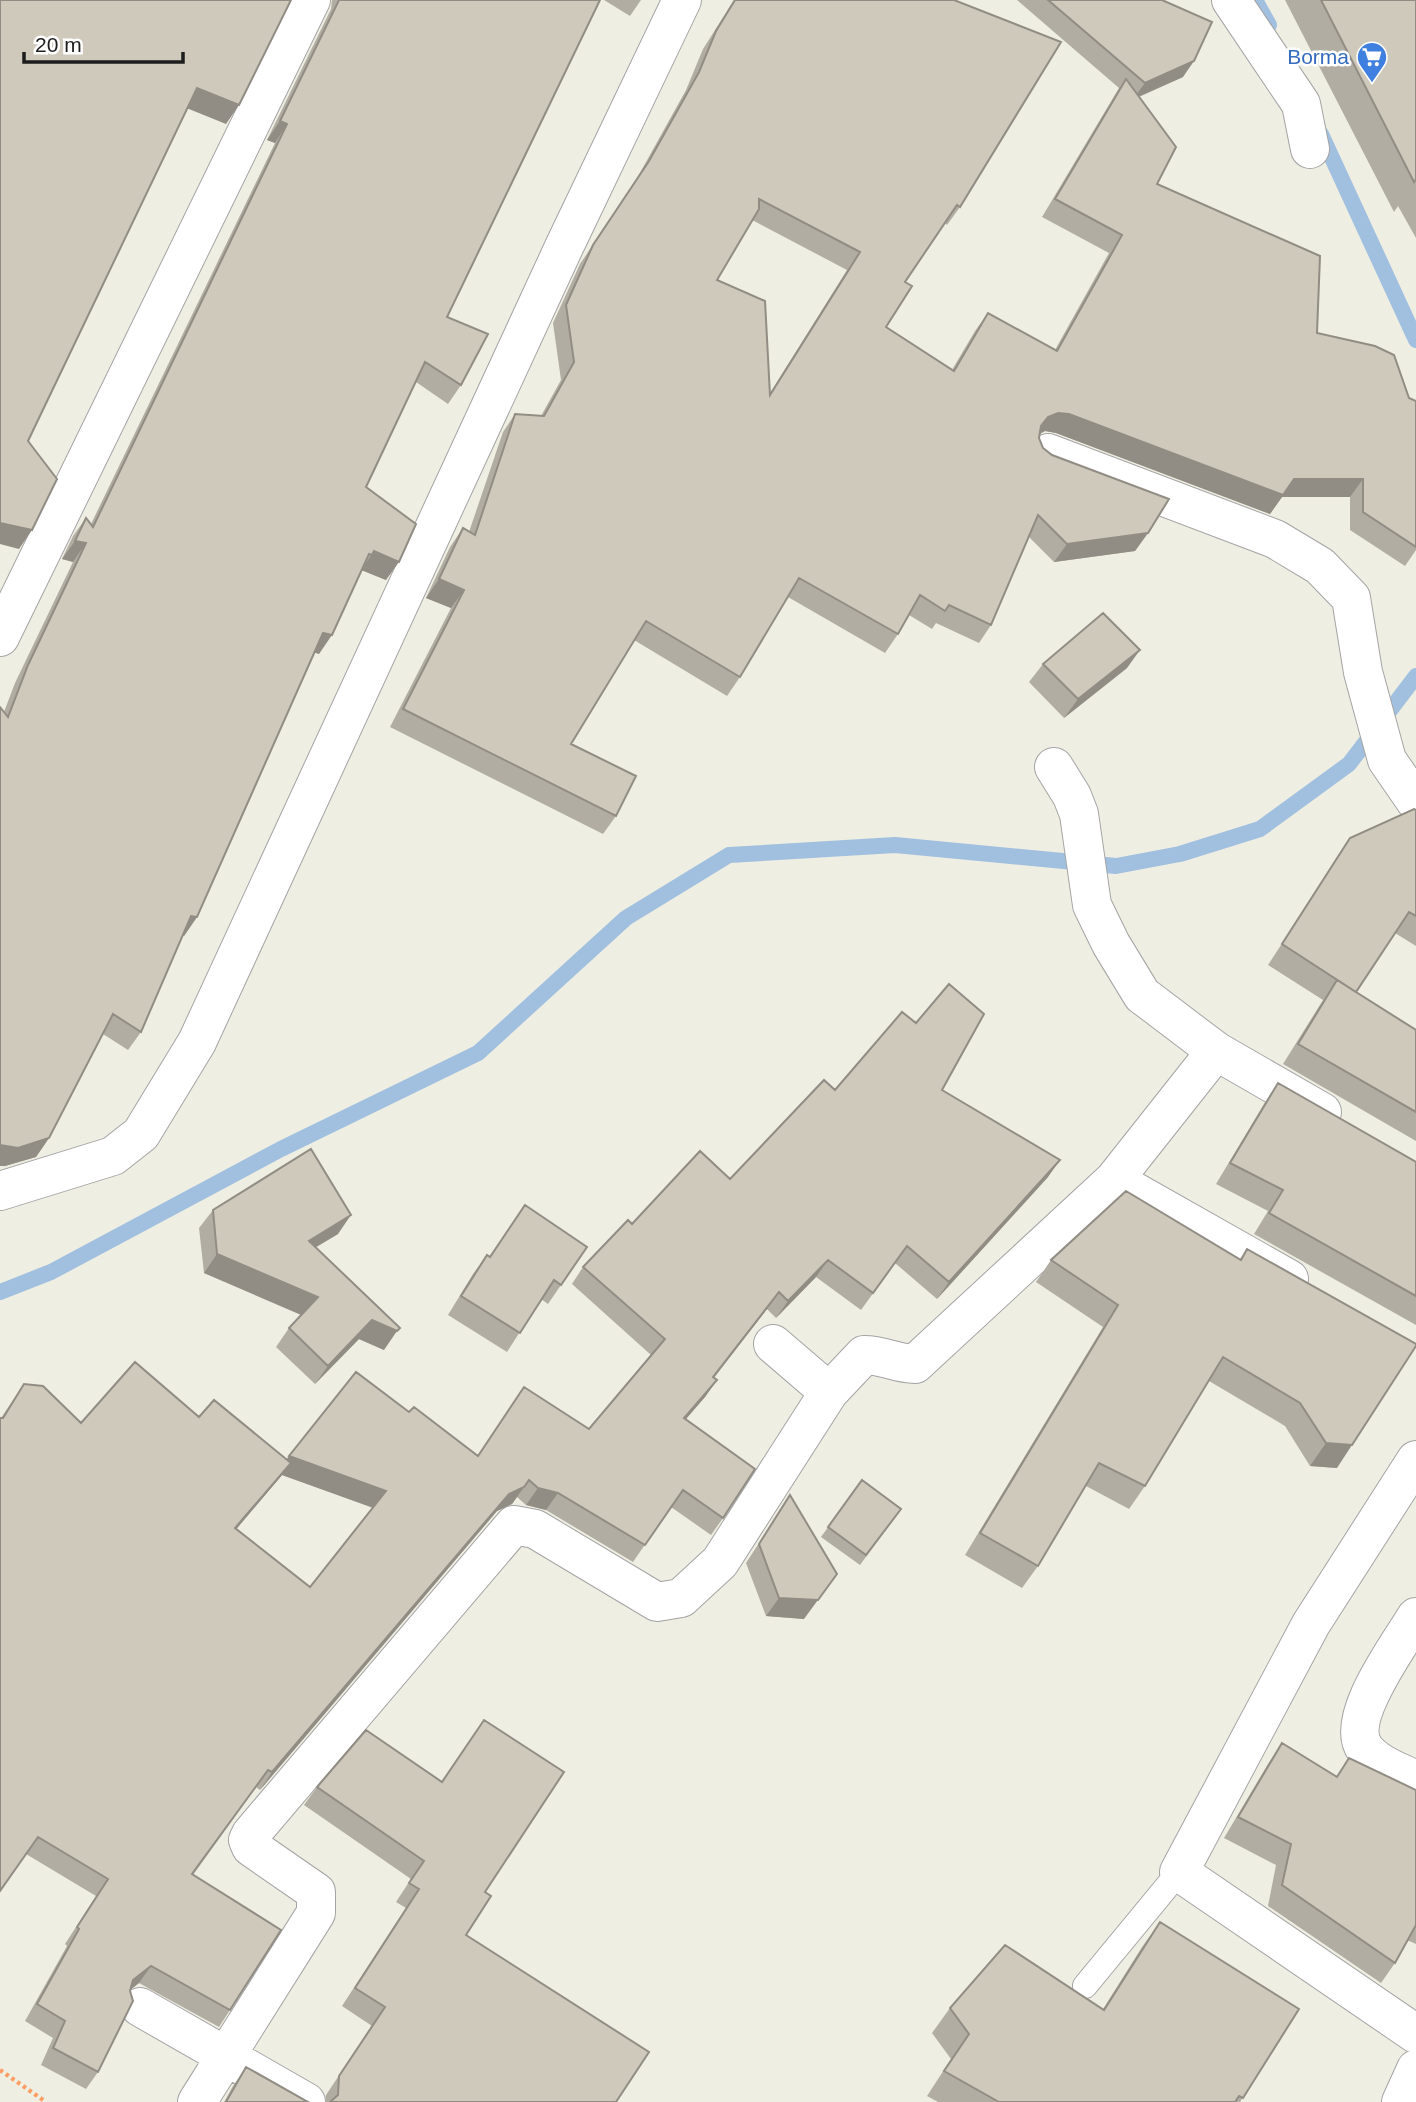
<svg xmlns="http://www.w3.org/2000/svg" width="1416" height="2102" font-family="Helvetica,sans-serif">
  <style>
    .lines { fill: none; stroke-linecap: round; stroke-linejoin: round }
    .stream { stroke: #a1c0df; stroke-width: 16 }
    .service-casing { stroke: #a4a4a4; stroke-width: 26 }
    .minor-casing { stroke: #a4a4a4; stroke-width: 40 }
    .path { stroke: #ff9e64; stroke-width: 4.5; stroke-dasharray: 3.5 3.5; stroke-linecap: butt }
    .service { stroke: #fff; stroke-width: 24 }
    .minor { stroke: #fff; stroke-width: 38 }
    .wall { fill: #b2ada2; fill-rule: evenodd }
    .shaded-wall { fill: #918d84 }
    .building { fill: #cfc9bc; stroke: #918d84; stroke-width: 2; fill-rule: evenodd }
    .labels { text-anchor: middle; stroke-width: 5; stroke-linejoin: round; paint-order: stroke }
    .shop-label { font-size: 21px; fill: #366cbe; stroke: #fff; text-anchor: end }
  </style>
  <rect width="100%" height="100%" fill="#efeee3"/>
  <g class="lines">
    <path class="stream" d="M1255,0L1269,25
      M1321,134L1416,340
      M0,1292L51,1272L281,1149L478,1053L626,918L729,855L895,845L1116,866L1180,854L1260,829L1349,764L1416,676"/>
    <g class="service-casing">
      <path id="service" d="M1085,1986L1179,1872"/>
    </g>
    <g class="minor-casing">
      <path id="minor" d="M1231,0L1301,104L1310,149
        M1048,453L1275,539L1320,566L1351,598L1363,672L1387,760L1416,802
        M0,637L311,0
        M1054,767L1072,796L1079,814L1092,905L1111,944L1142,995L1216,1051L1322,1112
        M1114,1180L1289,1279
        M0,1191L113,1156L141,1134L197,1042L564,247L682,0
        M773,1344L829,1392
        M1416,1460L1311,1624L1179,1872L1416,2034
        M1416,1617C1400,1644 1343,1719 1365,1749C1378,1765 1398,1771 1416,1780
        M140,2007L306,2102
        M197,2102L316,1913V1892L251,1847L248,1840L251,1834L514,1525L535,1529L657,1602L681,1598L720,1562L829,1392L864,1355C884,1355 896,1364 915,1364L1114,1180L1216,1051
        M1401,2102L1416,2069"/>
    </g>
    <path class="path" d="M0,2070L46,2102"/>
    <use href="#service" class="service"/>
    <use href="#minor" class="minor"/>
  </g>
  <path class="wall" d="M332,0H600L447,317L461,385L448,404L416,382L366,487L386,580L362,570L319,654L315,652L197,917L184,936L182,935L141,1032L128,1050L103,1034L49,1138L36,1157L5,1166L4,712L15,683L73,562L62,559L73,536L86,518L91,524L275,143L267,140L331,9Z
    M604,0H641L630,16Z
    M734,0H954L960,207L947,225L945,223L905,282L886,327L952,370L975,331L988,313L1055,350L1109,253L1042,217L1119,88L1017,0H1162L1183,77L1139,97L1157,184L1317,333L1409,398L1416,401V550L1405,566L1350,530V497H1282L1270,514L1056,433L1045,431L1040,434L1039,438L1043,448L1148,533L1135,551L1054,562L1029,537L991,625L979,643L936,623L932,629L909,615L898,634L885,653L788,597L740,677L727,696L634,640L571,744L616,816L603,834L390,727L451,608L426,598L450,547L463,528L469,532L503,432L515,414L541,416L561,380L553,323L580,264L636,180L686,90L703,49ZM752,220L847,270L770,393L717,280Z
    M1285,0H1416V238L1398,206L1394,212Z
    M1043,664L1127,668L1064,718L1029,682Z
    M1416,810V946L1395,933L1356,992L1416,1030V1141L1283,1064L1323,1000L1268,965L1350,838Z
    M1278,1083L1416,1162V1325L1254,1234L1268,1211L1216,1184L1264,1104Z
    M835,1090H942L1048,1177L937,1299L895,1263L861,1310L816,1277L776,1318L767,1309L714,1378L717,1380L705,1397L686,1419L723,1518L711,1535L671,1507L633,1562L546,1510L526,1505L517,1497L512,1504L497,1511L260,1790L256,1787L193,1875L230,2010L219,2027L139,1983L131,1989L98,2072L86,2089L41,2065L53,2038L25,2021L67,1946L65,1944L96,1896L26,1854L1,1418L24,1384L81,1423L199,1417L287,1459L409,1412L478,1455L589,1429L651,1355L572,1284L583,1267L632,1224L730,1179ZM282,1475L373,1508L310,1587L236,1529Z
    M213,1210L338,1234L316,1247L384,1350L359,1339L315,1384L276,1347L289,1328L301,1315L204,1273L199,1228Z
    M587,1247L548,1304L541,1299L507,1352L448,1315L473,1274L487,1255L490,1257Z
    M1247,1249L1337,1468L1310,1466L1285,1426L1209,1381L1145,1486L1129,1509L1086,1486L1038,1566L1022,1588L965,1555L1103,1327L1036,1282L1051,1260L1240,1259Z
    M862,1480L901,1509L860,1565L821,1537Z
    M790,1495L804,1619L766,1616L746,1563Z
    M1282,1743L1337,1776L1349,1758L1416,1790V1944L1407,1940L1395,1963L1381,1983L1268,1906L1276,1865L1224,1838L1268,1764Z
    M317,1787L485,1892L466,1935L616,2102H325L326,2095L372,2026L342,2006L406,1908L396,1902L411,1879L304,1805Z
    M1160,1922L1299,2009L1240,2102H938L927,2096L951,2059L932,2033L950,2008L1103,2009L1142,1947Z
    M246,2067L308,2102H224L233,2086Z"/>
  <path class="shaded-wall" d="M1194,61L1183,77L1133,99L1145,83Z
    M197,88L239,105L226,124L184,107Z
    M280,121L287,124L275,143L267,140Z
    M1058,413L1069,414L1294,479H1363L1350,497H1282L1270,514L1056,433L1045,431L1035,436L1048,417Z
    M0,523L32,530L19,549L0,544Z
    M1148,533L1135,551L1054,562L1067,544Z
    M75,541L86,543L73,562L62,559Z
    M374,551L399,562L386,580L361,570Z
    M439,579L464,590L451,608L426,598Z
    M323,633L332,635L319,654L310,651Z
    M1140,650L1127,668L1064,718L1078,699Z
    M191,916L197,917L184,936L178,934Z
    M49,1138L36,1157L5,1166H0V1145Z
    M1060,1160L1048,1177L937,1299L949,1282Z
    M351,1215L338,1234L296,1259L309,1241Z
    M217,1254L318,1297L304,1316L204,1273Z
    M828,1260L816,1277L776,1318L788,1301Z
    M779,1292L767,1309L701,1394L713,1377Z
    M372,1320L397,1331L384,1350L359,1339L315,1384L328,1366Z
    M717,1380L705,1397L672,1435L684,1418Z
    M1326,1443L1352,1445L1337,1468L1310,1466Z
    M289,1456L386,1491L374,1508L282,1475L223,1545Z
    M529,1480L512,1504L497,1511L260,1790L272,1772L509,1494Z
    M538,1488L558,1493L546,1510L526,1505Z
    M837,1574L804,1619L766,1616L779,1598Z
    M151,1966L139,1983L121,1997L133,1980Z"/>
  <path class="building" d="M0,0H291L239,105L197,88L28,441L57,479L32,530L0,523Z
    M339,0H600L447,317L488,334L461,385L425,362L366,487L416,524L399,562L374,551L372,555L369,554L332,635L323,633L197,917L191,916L141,1032L113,1014L49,1138L18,1148L0,1145V707L8,717L28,665L86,543L75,541L86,518L93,527L287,124L280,121Z
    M735,0H954L1061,42L960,207L957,205L905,282L912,286L886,327L954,371L988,313L1057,351L1122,235L1055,199L1126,79L1176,147L1157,184L1320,256L1317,333L1375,346L1394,355L1409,398L1416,401V547L1363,512V479H1294L1283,495L1069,414L1058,413L1048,417L1041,426L1039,438L1043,448L1052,455L1169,499L1148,533L1067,544L1038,515L991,625L949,605L945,611L920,595L898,634L799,578L740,677L646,621L571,744L636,776L616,816L403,709L464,590L439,579L463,528L475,535L515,414L544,416L574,362L566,305L593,245L649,161L699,72L716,31ZM759,199L860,252L770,395L765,301L717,280L759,209Z
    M1048,0H1162L1212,22L1194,61L1145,83Z
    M1321,0H1416V179L1414,182Z
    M1103,613L1140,650L1078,699L1043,664Z
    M1414,809L1416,810V916L1409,912L1356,992L1282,944L1350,838Z
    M1337,980L1416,1030V1112L1298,1044Z
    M949,984L984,1014L942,1090L1060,1160L949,1282L907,1246L873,1293L828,1260L788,1301L779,1292L713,1377L717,1380L684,1418L755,1469L723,1518L683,1490L645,1545L558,1493L538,1488L529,1480L524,1487L509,1494L272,1772L268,1770L192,1874L281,1930L230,2010L151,1966L133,1980L130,1991L133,2001L98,2072L53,2048L65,2021L37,2004L79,1929L77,1927L108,1879L38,1837L0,1891V1418H3L24,1384L43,1386L81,1423L135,1362L199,1417L214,1400L291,1463L235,1528L310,1587L386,1491L289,1456L356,1372L409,1412L414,1407L478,1456L524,1387L589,1429L665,1339L583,1267L628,1220L632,1224L700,1151L730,1179L824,1080L835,1090L902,1012L916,1023Z
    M1278,1083L1416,1162V1296L1269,1213L1283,1190L1230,1163Z
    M311,1149L351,1215L309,1241L400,1328L397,1331L372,1320L328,1366L289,1328L318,1297L217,1254L213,1210Z
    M1126,1191L1241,1260L1247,1249L1416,1344V1346L1352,1445L1326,1443L1300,1403L1223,1357L1145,1486L1099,1463L1038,1566L980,1533L1118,1305L1051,1260Z
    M525,1205L587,1247L561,1285L554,1280L520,1333L461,1296L487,1255L490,1257Z
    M862,1480L901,1509L866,1555L828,1527Z
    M790,1495L837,1574L818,1600L779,1598L759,1544Z
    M484,1720L564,1772L485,1892L491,1896L466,1935L649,2052L616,2102H330L338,2095L339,2076L385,2007L355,1988L419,1889L409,1883L424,1861L317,1787L366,1730L442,1782Z
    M1282,1743L1337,1777L1349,1758L1416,1790V1925L1395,1963L1282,1885L1291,1844L1238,1817Z
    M1160,1922L1299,2009L1243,2098L1239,2096L1235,2102H999L944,2071L969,2034L950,2008L1005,1945L1104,2010Z
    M246,2067L308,2102H226Z"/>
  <defs>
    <g id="supermarket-pin" transform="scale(1.575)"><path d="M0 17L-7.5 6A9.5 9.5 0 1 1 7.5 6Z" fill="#3f7fe0" stroke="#fff"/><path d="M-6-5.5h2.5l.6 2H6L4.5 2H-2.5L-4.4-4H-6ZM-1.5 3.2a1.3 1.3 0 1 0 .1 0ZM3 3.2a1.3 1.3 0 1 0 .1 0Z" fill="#fff"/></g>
  </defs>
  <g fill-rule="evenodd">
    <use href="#supermarket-pin" x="1372" y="57"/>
  </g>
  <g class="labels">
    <g class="shop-label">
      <text x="1349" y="64">Borma</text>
    </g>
  </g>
  <path d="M24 52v10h159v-10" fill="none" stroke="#1d1d1d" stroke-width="3.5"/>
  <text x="35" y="52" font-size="21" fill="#1d1d1d" stroke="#ffffff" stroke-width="5" paint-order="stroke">20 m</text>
</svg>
